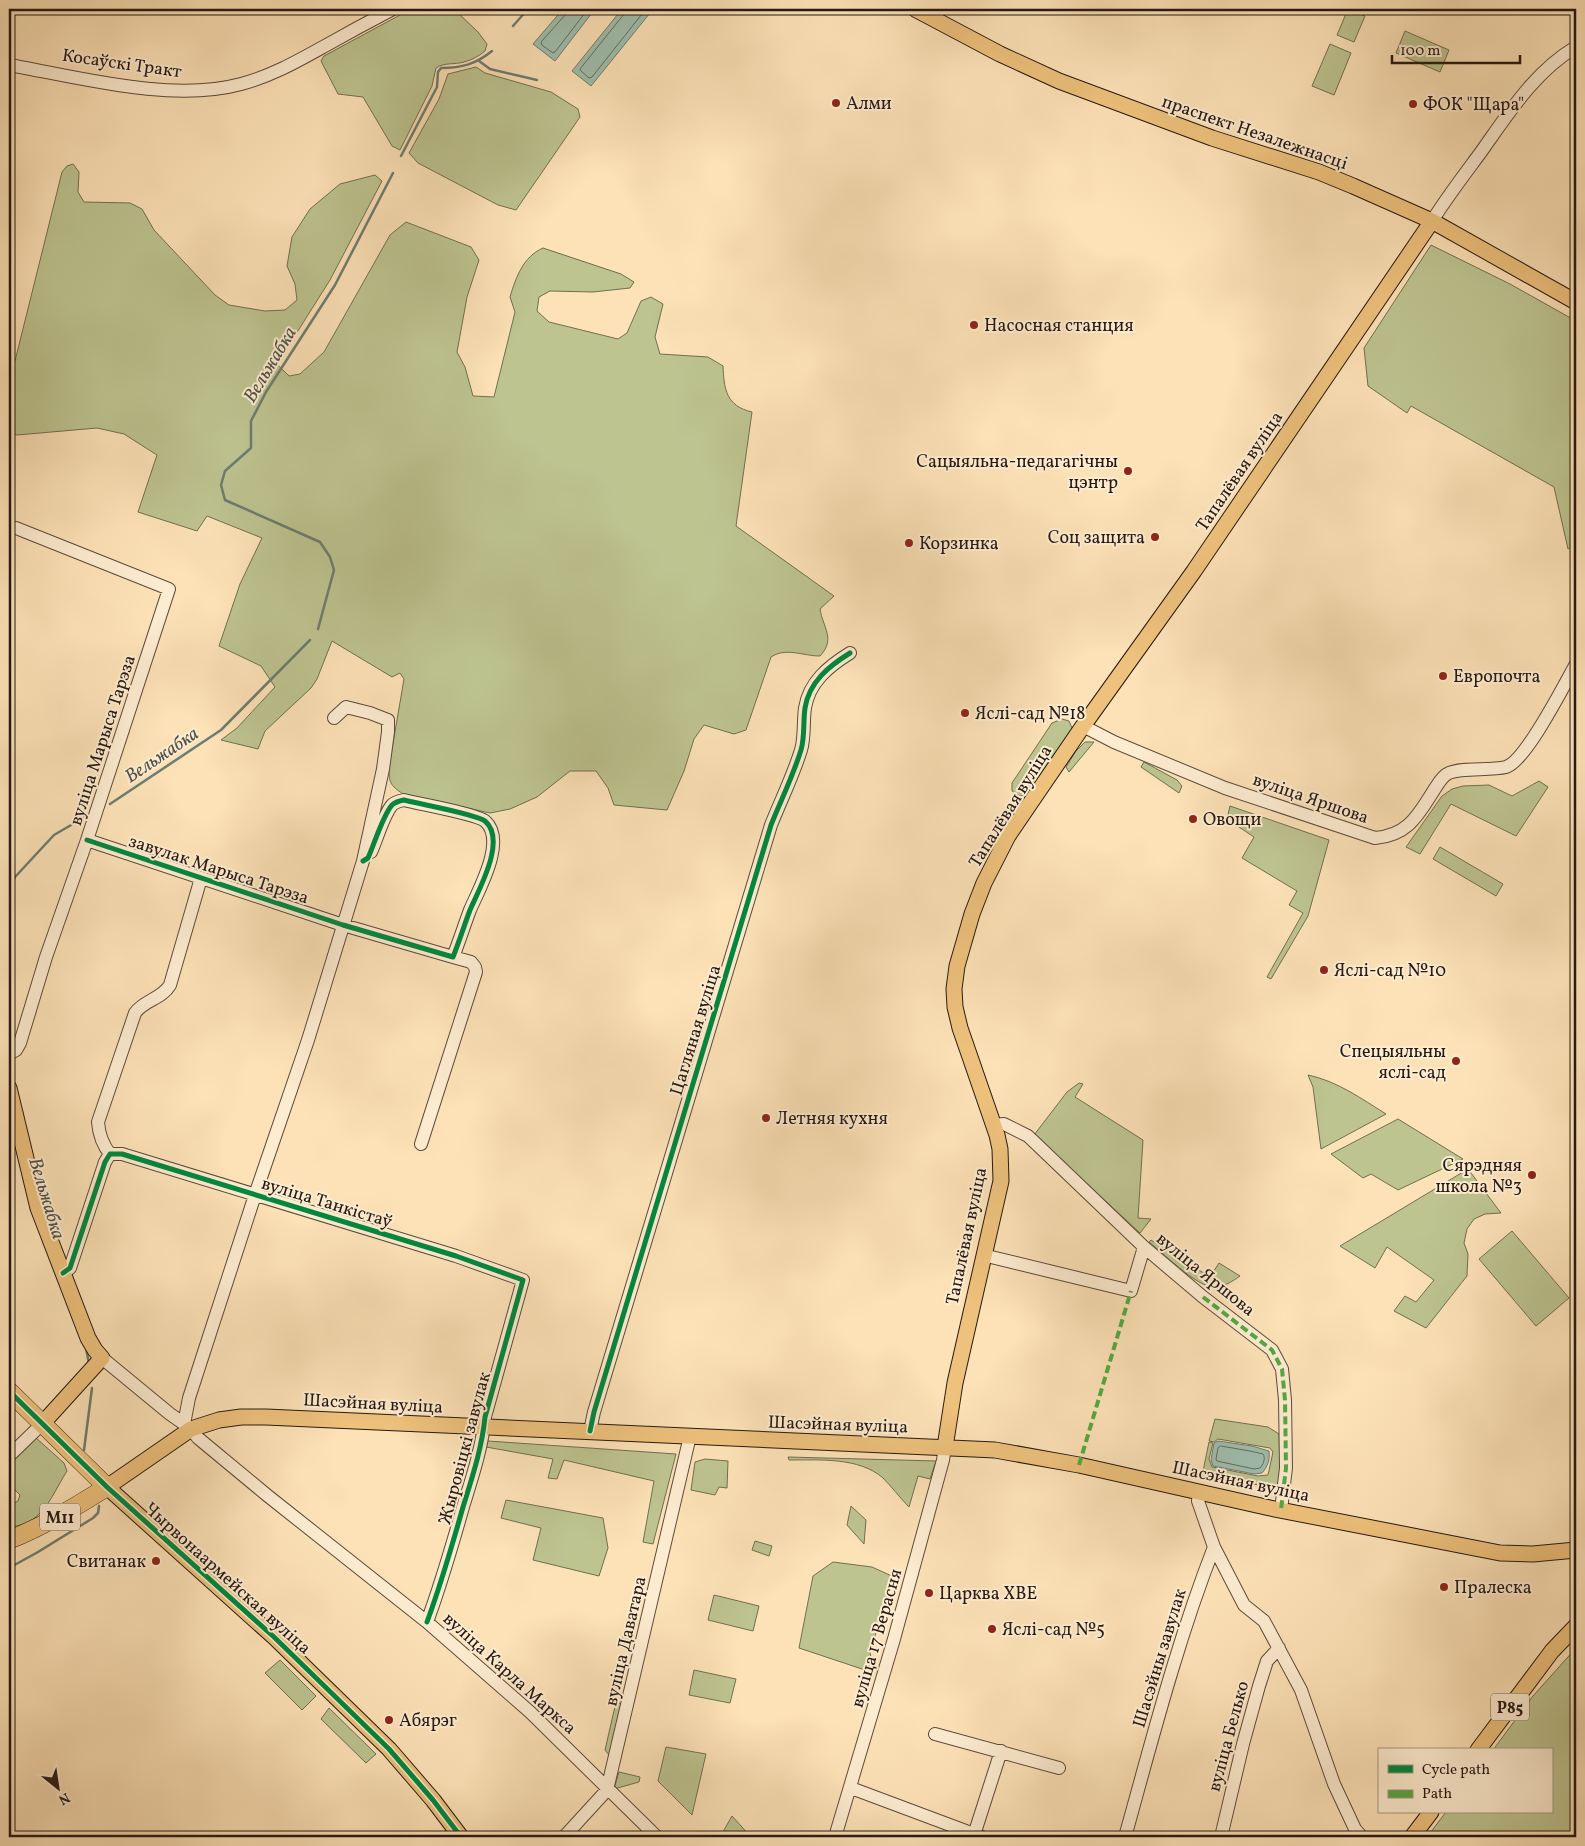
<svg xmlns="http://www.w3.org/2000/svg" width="1585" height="1846" font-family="Vollkorn,serif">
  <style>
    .green { fill: #bdc490; stroke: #716e52 }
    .water { fill: #9fbeae; stroke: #6e7c70 }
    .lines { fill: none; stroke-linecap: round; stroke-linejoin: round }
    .shore { stroke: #626b60; stroke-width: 1 }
    .stream { stroke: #6e7c70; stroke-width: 2.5 }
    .minor-casing { stroke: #5b4a3c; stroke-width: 14 }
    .major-casing { stroke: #251813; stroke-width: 17 }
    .highway-casing { stroke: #251813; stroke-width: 19 }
    .minor { stroke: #feecd0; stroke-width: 12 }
    .major { stroke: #eec17c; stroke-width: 15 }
    .highway { stroke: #eec17c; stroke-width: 18 }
    .quiet { stroke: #53a942; stroke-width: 4; stroke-dasharray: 8 4; stroke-linecap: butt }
    .cycleway-casing { stroke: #feecd0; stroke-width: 8 }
    .cycleway { stroke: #00873e; stroke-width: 5 }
    .poi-dot { fill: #8f2418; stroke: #feecd0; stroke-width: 2 }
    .labels { text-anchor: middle; stroke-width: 4; stroke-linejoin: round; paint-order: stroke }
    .shield { fill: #feecd0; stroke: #66584c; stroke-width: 1 }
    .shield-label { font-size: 16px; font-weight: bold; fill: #251813 }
    .street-label { font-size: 18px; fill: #251813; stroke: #feecd0 }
    .poi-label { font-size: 18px; fill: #251813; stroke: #feecd0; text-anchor: start }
    .water-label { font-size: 19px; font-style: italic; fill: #505249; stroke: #feecd0 }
  </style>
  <rect width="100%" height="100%" fill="#fde2b7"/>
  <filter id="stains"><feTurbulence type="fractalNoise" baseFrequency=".004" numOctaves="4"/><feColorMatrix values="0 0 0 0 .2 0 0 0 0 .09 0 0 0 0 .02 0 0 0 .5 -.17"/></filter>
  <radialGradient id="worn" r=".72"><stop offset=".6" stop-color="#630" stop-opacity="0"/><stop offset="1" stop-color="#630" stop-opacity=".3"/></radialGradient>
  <path class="green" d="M411,9H454L478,32L487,44L485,51C479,56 472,60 464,62C454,65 445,62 436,68L432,86L400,150L392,146L363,97L338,94L321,61L324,56Z
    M1348,9L1365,16L1354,42L1337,35Z
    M1405,31L1449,50L1440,72L1396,53Z
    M1330,44L1351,53L1334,95L1312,86Z
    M476,67L485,73L551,92L578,109L580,117L516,210L498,205L418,163L409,153L439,99L448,74Z
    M73,164L79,172L78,192L84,202L130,203L142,209L154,230L215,295L229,305L265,311L285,310L297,300L295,284L287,266L292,237L310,209L340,184L375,175L382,181L330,280L277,364L289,376L300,374L324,352L390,235L406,222L471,247L479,260L467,297L457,352L465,367L473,396L494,397L515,312L510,297C516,277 523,257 543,248L621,274L634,282L630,288L593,292L550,291L539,297L537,311L549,322L618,339L627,333L641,301L651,297L663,304L655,337L660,354L708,357L723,366C724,389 726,406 752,412L736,526L834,596L820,609C823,628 836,639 820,656C803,656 786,647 771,657L746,730L734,734L704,725L694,739L684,771L667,810L614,805L608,788L596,771H570L537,797L510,809L490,813L403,794C390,785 389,783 389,767L404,679L400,673L392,677L332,641L317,679L311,688L265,731L258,749L221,740L237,728L275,687L261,666L219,646L240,584L262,538L207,516L197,531L138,512L157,455L124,434L97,428L17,435L9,432V360L15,361L62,172L67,166Z
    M1431,245L1510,284L1576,321V543L1568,549L1554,487L1411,406L1407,413L1368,386L1364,348Z
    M1062,719L1069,721L1072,728L1069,736L1033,788L1026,795L1020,796L1012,791V783L1052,723Z
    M1085,742H1094L1069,772L1066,767L1076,751Z
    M1144,762L1177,780L1182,786L1179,793L1141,767Z
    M1539,781L1548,787L1516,836L1451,804L1420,854L1406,847L1442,796L1452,789L1463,786L1489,785L1512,796Z
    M1230,806L1329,840L1308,916L1271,979L1267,977L1303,913L1289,905L1297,891L1242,858L1254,837L1227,819Z
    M1440,847L1503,884L1496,896L1433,859Z
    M1308,1075C1337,1081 1362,1099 1386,1114L1321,1149L1313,1087Z
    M1079,1083L1083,1084L1075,1097L1143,1140L1138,1218L1151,1219L1140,1233L1034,1135L1067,1092Z
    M1398,1119L1463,1159L1398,1190L1371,1174L1363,1178L1331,1154Z
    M1468,1169L1501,1213L1485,1214L1474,1219L1467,1229L1464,1243L1468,1254L1467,1276L1426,1328L1394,1311L1405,1296L1416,1302L1434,1280L1387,1247L1375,1268L1340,1246Z
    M1512,1231L1569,1298L1536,1326L1479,1259Z
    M1151,1240L1210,1277L1219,1263L1240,1276C1233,1281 1221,1289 1212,1287C1195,1285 1164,1254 1149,1242Z
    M1215,1419L1268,1427L1279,1434L1280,1466L1278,1488L1202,1476L1209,1442L1213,1443L1209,1459L1212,1467L1258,1476L1268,1475L1273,1452L1270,1448L1218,1439L1214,1442L1209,1441Z
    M35,1437L64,1463L67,1471C56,1488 49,1508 32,1520C26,1524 16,1526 9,1528V1506L18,1501L20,1495L9,1484V1464Z
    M488,1441L676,1454L653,1544L643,1542L654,1481L564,1460L557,1479L548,1478L553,1459L486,1447Z
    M788,1457L936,1461L930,1479L918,1476L909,1507C900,1498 892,1487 883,1478C859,1457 819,1460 789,1460Z
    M705,1459L728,1461L727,1488L719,1487L715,1495L691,1490L695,1462Z
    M506,1500L603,1518L608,1548L599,1576L533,1560L541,1528L501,1518Z
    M851,1506L866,1520L864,1544L847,1525Z
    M755,1541L772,1546L769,1556L752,1550Z
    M833,1562L872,1567L894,1577L872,1645H869L871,1659L868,1671L799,1648L813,1576Z
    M714,1595L759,1606L753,1631L708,1620Z
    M629,1612L636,1613L631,1637L621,1646Z
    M1576,1648V1837H1427L1446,1812H1551V1750H1493L1533,1696Z
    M280,1660L316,1696L302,1710L265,1673Z
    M694,1670L736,1679L730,1703L689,1695Z
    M616,1702L622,1704L609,1755L605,1750Z
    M329,1708L376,1754L366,1763L321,1719Z
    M666,1747L706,1754L692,1815L658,1781Z
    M619,1772L640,1777L639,1782L614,1789Z
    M732,1816L751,1837H720Z"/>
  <path class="water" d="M563,9H595L555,61L533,44Z
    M622,9H646L650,13L591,86L572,71Z
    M1218,1441L1252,1446L1269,1451C1270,1460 1268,1466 1262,1473L1254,1474L1213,1466L1211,1460L1214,1443Z"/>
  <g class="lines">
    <path class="shore" d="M567,9L566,14L541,42L542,45L553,53L555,52L588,9
      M625,9L624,14L580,69L581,71L589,78L592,77L642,14L643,9
      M1221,1446L1250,1451L1263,1454C1266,1458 1263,1465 1260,1468L1254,1469L1217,1461L1216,1459L1218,1448Z"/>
    <path class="stream" d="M513,26L528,9
      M479,61L490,69L537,80
      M401,156L437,87L438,72L441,68C462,68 476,64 492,51
      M318,629L334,570L330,557L320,542L225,500L221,485L225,471L251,448V421L266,392L335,285L393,173
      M110,804L221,730L310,640
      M9,891L15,877L54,835L90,814
      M86,1348L89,1364
      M84,1450L92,1388
      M9,1568L38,1552L93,1518L98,1513L99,1506"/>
    <g class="minor-casing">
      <path id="minor" d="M9,65C78,77 172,103 241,84C271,76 296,62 323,47C346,34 370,21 393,9
        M1432,221C1447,197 1464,175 1481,152C1508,114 1535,71 1576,47
        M1083,726L1114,742L1225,788L1375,838C1410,835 1419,813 1436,787C1439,782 1444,775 1449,773C1462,767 1490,771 1506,767C1526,761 1564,685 1576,664
        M87,840L343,925L453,957C459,942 464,926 470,910C479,889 507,840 485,821C476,814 419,804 404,800C399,801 395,802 392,805C383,816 377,839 371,852
        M9,1054L16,1050L20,1043L46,957L87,840L169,589L16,528
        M994,1125L1004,1124L1028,1136L1144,1247L1203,1297L1272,1350L1282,1369L1285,1400L1286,1468L1281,1510
        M421,1144L476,972L475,967L471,962L453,957
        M110,1154C102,1144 99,1135 98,1122L135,1013C144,1000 162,999 170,985L201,878
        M983,1255L1131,1291L1144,1247
        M63,1273L70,1268L105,1162L110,1154H122L456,1256L523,1280L485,1417C482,1448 472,1478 463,1507C452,1546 441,1584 427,1622
        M102,1358L170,1414L190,1428
        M184,1424L189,1398L255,1195L308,1040L363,861L383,769L388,732V720L370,713L346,707L334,718
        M191,1429L198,1438L268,1496L427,1622L530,1712L657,1837
        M590,1431L594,1412L771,825C781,800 793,776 801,750C805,737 803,721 805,708C809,682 829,666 850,653
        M9,1456L42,1424
        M1214,1547L1244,1605L1264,1621L1301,1690L1334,1784L1355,1829L1362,1837
        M935,1734L1059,1768
        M851,1788L982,1837
        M974,1835L1001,1751
        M564,1837L607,1790L690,1436
        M835,1837L894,1639L943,1460L945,1447
        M1125,1837C1152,1740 1177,1642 1214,1547L1198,1501L1199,1491
        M1221,1837L1243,1744L1259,1686L1267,1661L1279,1648"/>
    </g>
    <g class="major-casing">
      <path id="major" d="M915,9L1000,54L1059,81L1212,138L1319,172L1353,186L1432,221L1576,302
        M9,1088L38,1208L88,1338L95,1350L102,1358L42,1424
        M945,1447L955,1383L1001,1181L1000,1149L997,1135L960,1028L955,1007L954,989L957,966L972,914L984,883L1008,836L1027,808L1083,726L1194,571L1432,221
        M1478,1750L1552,1651L1576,1626
        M461,1837L433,1800L389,1749L274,1637L107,1487L191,1429L219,1420L241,1417H266L995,1450L1079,1465L1270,1508L1500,1553L1533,1554L1576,1550
        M1412,1837L1431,1812"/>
    </g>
    <g class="highway-casing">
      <path id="highway" d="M9,1391L107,1487C75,1507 44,1526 9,1540"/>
    </g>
    <use href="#minor" class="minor"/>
    <use href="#major" class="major"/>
    <use href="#highway" class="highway"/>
    <path class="quiet" d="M1203,1297L1272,1350L1282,1369L1285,1400L1286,1468L1281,1510
      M1079,1465L1131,1291"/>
    <g class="cycleway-casing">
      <path id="cycleway" d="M87,840L343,925L453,957C459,942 464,926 470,910C479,889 507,840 485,821C476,814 419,804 404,800C399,801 395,802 392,805C383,815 374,845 368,858L363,861
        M63,1273L70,1268L105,1162L110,1154H122L456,1256L523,1280L485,1417C482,1448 472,1478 463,1507C452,1546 441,1584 427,1622
        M9,1391L107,1487L274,1637L389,1749L433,1800L461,1837
        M590,1431L594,1412L771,825C781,800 793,776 801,750C805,737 803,721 805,708C809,682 829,666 850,653"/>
    </g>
    <use href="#cycleway" class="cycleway"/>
  </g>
  <g class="poi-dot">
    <circle cx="836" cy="103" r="5"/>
    <circle cx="1413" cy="104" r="5"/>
    <circle cx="974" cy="325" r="5"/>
    <circle cx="1128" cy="471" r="5"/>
    <circle cx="1155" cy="537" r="5"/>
    <circle cx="909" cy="543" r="5"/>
    <circle cx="1443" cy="676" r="5"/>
    <circle cx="965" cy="713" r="5"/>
    <circle cx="1193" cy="819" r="5"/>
    <circle cx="1324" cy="970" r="5"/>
    <circle cx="1456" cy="1061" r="5"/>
    <circle cx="766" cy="1118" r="5"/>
    <circle cx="1532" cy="1175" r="5"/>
    <circle cx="156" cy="1561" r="5"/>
    <circle cx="1444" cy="1587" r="5"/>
    <circle cx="929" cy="1593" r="5"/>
    <circle cx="992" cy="1629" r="5"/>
    <circle cx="389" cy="1720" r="5"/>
  </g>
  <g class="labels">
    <g class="shield">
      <rect x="40" y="1503.5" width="40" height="27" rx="4"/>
      <rect x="1491" y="1693.5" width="38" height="27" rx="4"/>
    </g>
    <g class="shield-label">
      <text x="60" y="1523">М11</text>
      <text x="1510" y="1713">Р85</text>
    </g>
    <g class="street-label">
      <text transform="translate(122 63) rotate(8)" y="6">Косаўскі Тракт</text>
      <text transform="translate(1255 132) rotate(19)" y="6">праспект Незалежнасці</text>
      <text transform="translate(1239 471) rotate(-56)" y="6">Тапалёвая вуліца</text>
      <text transform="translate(102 740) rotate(-72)" y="6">вуліца Марыса Тарэза</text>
      <text transform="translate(1311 798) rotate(19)" y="6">вуліца Яршова</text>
      <text transform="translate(1010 806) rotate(-58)" y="6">Тапалёвая вуліца</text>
      <text transform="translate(219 869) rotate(18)" y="6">завулак Марыса Тарэза</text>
      <text transform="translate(695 1030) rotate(-73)" y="6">Цагляная вуліца</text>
      <text transform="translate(327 1202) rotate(17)" y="6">вуліца Танкістаў</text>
      <text transform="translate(966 1236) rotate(-78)" y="6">Тапалёвая вуліца</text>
      <text transform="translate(1206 1274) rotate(39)" y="6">вуліца Яршова</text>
      <text transform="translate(373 1403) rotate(3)" y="6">Шасэйная вуліца</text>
      <text transform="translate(838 1424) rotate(2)" y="6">Шасэйная вуліца</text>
      <text transform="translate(464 1448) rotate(-75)" y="6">Жыровіцкі завулак</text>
      <text transform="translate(1241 1481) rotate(12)" y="6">Шасэйная вуліца</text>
      <text transform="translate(228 1578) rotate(42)" y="6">Чырвонаармейская вуліца</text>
      <text transform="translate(876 1638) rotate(-74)" y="6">вуліца 17 Верасня</text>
      <text transform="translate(625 1641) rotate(-77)" y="6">вуліца Даватара</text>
      <text transform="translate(1159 1658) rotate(-73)" y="6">Шасэйны завулак</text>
      <text transform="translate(510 1673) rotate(42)" y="6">вуліца Карла Маркса</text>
      <text transform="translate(1228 1736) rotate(-75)" y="6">вуліца Белько</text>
    </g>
    <g class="poi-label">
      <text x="846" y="109">Алми</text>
      <text x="1423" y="110">ФОК "Щара"</text>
      <text x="984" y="331">Насосная станция</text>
      <text x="1118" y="467" text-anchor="end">Сацыяльна-педагагічны<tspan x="1118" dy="21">цэнтр</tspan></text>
      <text x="1145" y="543" text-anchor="end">Соц защита</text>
      <text x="919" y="549">Корзинка</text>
      <text x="1453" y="682">Европочта</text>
      <text x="975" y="719">Яслі-сад №18</text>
      <text x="1203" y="825">Овощи</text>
      <text x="1334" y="976">Яслі-сад №10</text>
      <text x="1446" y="1057" text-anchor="end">Спецыяльны<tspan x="1446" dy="21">яслі-сад</tspan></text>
      <text x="776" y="1124">Летняя кухня</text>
      <text x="1522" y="1171" text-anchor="end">Сярэдняя<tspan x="1522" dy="21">школа №3</tspan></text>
      <text x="146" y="1567" text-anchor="end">Свитанак</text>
      <text x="1454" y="1593">Пралеска</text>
      <text x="939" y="1599">Царква ХВЕ</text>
      <text x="1002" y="1635">Яслі-сад №5</text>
      <text x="399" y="1726">Абярэг</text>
    </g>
    <g class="water-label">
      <text transform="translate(269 364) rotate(-59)" y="7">Вельжабка</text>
      <text transform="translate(161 754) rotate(-34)" y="7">Вельжабка</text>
      <text transform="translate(48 1198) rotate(73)" y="7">Вельжабка</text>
    </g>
  </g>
  <rect width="1585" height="1846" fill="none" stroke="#fde2b7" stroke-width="30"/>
  <rect x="10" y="10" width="1565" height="1826" fill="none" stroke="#251813" stroke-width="2.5"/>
  <rect x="15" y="15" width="1555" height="1816" fill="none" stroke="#251813"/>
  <rect x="1378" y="1748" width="175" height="65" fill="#feecd0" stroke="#a79784"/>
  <rect x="1388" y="1765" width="25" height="8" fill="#00873e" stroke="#a79784"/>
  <text x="1422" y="1774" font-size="15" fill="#251813">Cycle path</text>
  <rect x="1388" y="1790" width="25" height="8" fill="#53a942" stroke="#a79784"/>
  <text x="1422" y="1798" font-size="15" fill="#251813">Path</text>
  <g transform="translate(58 1788) rotate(150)" stroke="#feecd0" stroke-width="4" paint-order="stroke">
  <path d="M0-4L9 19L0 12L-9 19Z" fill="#251813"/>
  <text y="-8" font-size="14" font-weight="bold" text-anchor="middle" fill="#251813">N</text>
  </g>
  <path d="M1392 55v8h128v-8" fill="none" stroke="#251813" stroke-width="2.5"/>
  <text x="1400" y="55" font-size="15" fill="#251813" stroke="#feecd0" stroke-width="4" paint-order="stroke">100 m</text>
  <rect width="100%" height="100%" filter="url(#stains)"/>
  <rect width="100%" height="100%" fill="url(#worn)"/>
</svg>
